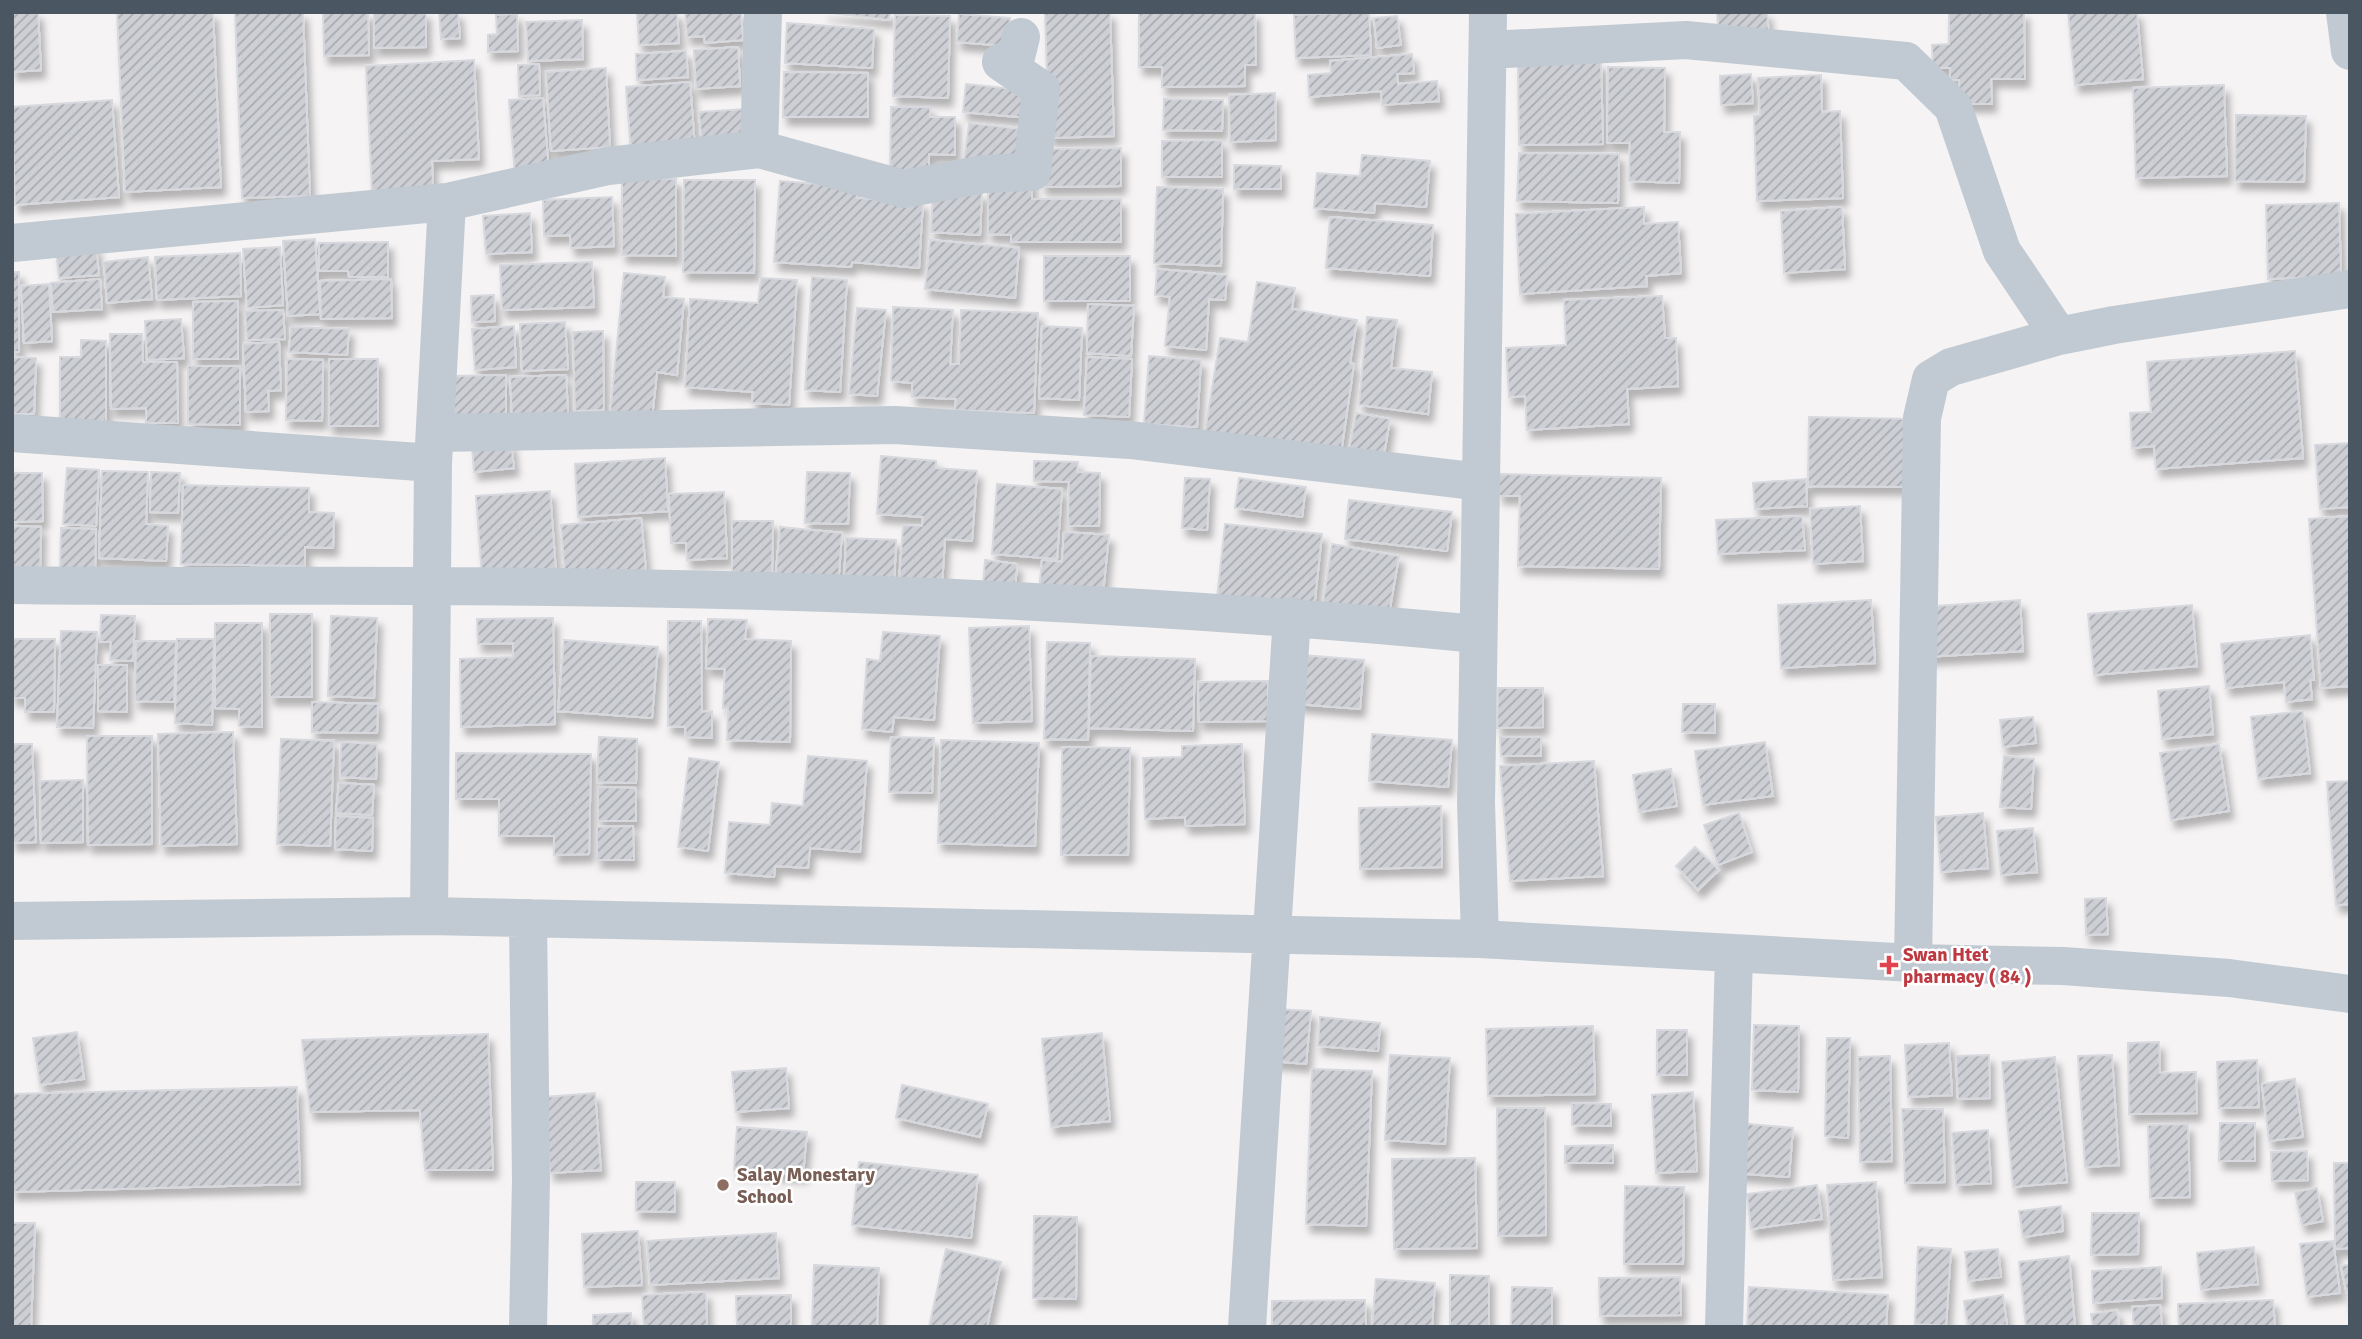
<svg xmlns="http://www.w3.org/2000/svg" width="2362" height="1339" font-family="Signika,sans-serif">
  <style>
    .building { fill: url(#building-hatch); stroke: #d7d9de; stroke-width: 2; filter: url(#shadow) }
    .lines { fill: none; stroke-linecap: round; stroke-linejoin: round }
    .minor { stroke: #c1cad2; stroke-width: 38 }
    .health-dot { fill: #e0444e; stroke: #fff; stroke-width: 2.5 }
    .education-dot { fill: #8d6e63; stroke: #fff; stroke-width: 2.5 }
    .labels { text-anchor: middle; stroke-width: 5; stroke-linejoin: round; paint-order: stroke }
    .health-label { font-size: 19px; font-weight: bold; fill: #be3a42; stroke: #fff; text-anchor: start }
    .education-label { font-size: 19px; font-weight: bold; fill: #785e54; stroke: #fff; text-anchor: start }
  </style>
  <defs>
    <pattern id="building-hatch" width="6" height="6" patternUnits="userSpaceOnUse" patternTransform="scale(1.75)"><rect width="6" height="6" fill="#cdcfd5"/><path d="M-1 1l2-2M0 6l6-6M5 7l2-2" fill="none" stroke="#a8abb0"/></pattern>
    <filter id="shadow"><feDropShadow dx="4.5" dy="8" stdDeviation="3.5" flood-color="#0004"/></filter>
  </defs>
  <rect width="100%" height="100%" fill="#f5f3f3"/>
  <path class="building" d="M12,12H38L41,70L12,72Z
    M117,12H213L221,187L125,192Z
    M235,12H303L310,196L242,198Z
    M323,12H368L369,55L324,56Z
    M374,12H426V47L374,48Z
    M439,12H458L460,38L441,39Z
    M637,12H677L679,43L639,45Z
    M685,12H741L743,40L705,43L704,36L687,37Z
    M823,12H890L889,20Z
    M1045,12H1110L1114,136L1049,138Z
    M1139,12H1255L1256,65H1245V86L1162,87V67H1139Z
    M1369,12L1371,55L1296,58L1294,15Z
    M1717,12H1767L1769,34L1719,38Z
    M1949,12H2024L2025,79H1991L1992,104H1960L1959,80H1950V68H1933L1932,45L1949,44Z
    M2068,12H2137L2143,79L2075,85Z
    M517,14L518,51L488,52V35L497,34L496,15Z
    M959,14L1010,18L1007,46L957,42Z
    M895,15L950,16L948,98L893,96Z
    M1397,16L1401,45L1377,48L1374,18Z
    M582,20L583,59L528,61L526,22Z
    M787,23L874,29L872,68L785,63Z
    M738,47L740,86L696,89L694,50Z
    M686,51L688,77L637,80L636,54Z
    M1412,54L1414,73L1397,74L1398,84L1437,81L1439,101L1382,105L1381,91L1309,97L1308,75L1331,73L1330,61Z
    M474,60L479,159L432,161L433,188L372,191L366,66Z
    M1601,62L1603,144L1519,145L1518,63Z
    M539,64L540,95L519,96L518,65Z
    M1608,67L1665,68L1664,132H1680L1679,183L1629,181L1630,143H1607Z
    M606,68L610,147L551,151L546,72Z
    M784,72L868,73V117H783Z
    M1751,74L1753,103L1721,105L1720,76Z
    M1821,75L1822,112L1840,111L1843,198L1757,201L1754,116L1760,115L1758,78Z
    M690,82L695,148L631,152L626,87Z
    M966,84L1033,91L1030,118L963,112Z
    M2224,85L2227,176L2136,178L2133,88Z
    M1275,93L1276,140L1230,142L1229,95Z
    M543,98L549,173L515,175L509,100Z
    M1164,99L1223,100L1222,131L1163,130Z
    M112,100L119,197L15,205L12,107Z
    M891,107H930V117H955V155L929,154V178L890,177Z
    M745,109L747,145L702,147L699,112Z
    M2236,115L2306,116L2304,182L2235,181Z
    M969,123L1029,130L1025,168L964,161Z
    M1222,140V177H1162V141Z
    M1121,148V186L1042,187L1041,149Z
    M1519,153L1619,154L1618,203L1517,201Z
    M1362,155L1430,161L1426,207L1375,203L1374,213L1314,208L1317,173L1360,176Z
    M1234,165L1281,166V189H1234Z
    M622,178L676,179V256L622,255Z
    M988,179H1032V199H1121V242H1011V235L988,234Z
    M684,180H755L754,273L683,272Z
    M780,181L857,187V198L923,202L919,268L852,262L851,267L774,262Z
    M1157,187L1223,189L1221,266L1154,263Z
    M933,190L982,193L980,235L931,232Z
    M612,197L614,246L571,248L570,235L544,236L543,200Z
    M2339,203L2341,276L2268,279L2266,205Z
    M1644,207V224L1678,222L1681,273L1646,276L1647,286L1520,294L1516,214Z
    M1842,207L1845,269L1784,273L1781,211Z
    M530,213L532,252L486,254L483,216Z
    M1330,217L1433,225L1430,276L1326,268Z
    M315,239L320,314L288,316L283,241Z
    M930,240L1019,248L1015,298L925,289Z
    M388,242V277H349L348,271H319V243Z
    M96,246L99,275L59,278L56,251Z
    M280,247L283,305L247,308L243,249Z
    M240,253L241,296L157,300L155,257Z
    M1044,256H1130V301H1044Z
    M148,257L152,299L107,303L104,262Z
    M592,262L594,307L502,310L500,265Z
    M1157,269L1227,275L1225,300L1209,299L1206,350L1165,346L1170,297L1155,295Z
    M12,272H19V352H12Z
    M624,273L665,277L663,297L684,299L677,375L657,372L652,418L610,414Z
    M812,277L847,280L840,392L805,390Z
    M761,278L797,280L789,405L752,403L753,392L685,387L690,299L758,303Z
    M100,279L102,309L53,312L51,283Z
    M391,279L392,318L321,319L320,281Z
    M1257,282L1295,288L1292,309L1357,320L1350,363L1354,364L1340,460L1204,438L1220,338L1248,342Z
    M49,284L52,341L24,343L21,286Z
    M494,295L495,321L472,322L471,296Z
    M1662,296L1665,338H1676L1678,386L1627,389L1629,424L1527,430L1525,396L1509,397L1506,348L1566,345L1564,300Z
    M238,301V359H193V302Z
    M1088,304L1134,306L1131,356L1087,353Z
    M893,307L953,310L950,364H959L961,310L1038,313L1034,413L955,410L956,399L912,397V383L891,381Z
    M857,308L886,310L877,396L849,394Z
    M283,310L285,339L247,340L245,311Z
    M1367,317L1397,320L1391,368L1432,372L1428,414L1359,405Z
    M181,319L184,358L147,360L145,321Z
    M565,322L568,369L522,371L520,324Z
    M514,326L516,367L475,370L472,329Z
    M1042,326L1082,328L1079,400L1039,398Z
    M291,327L349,329L347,355L289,352Z
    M603,331L604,410L575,411L573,332Z
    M110,334H142L143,362H177L178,423H146V408L111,409Z
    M81,340L106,341V421H60V357H81Z
    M279,342L281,390L268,391L269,411L246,412L243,344Z
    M2295,351L2303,458L2156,469L2154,446L2132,448L2130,413L2151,412L2147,362Z
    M1149,356L1201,360L1197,427L1144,424Z
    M12,357L36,358L34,414H12Z
    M1087,357L1132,359L1129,417L1084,415Z
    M287,359L323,360L322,421L286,420Z
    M329,359H378V426H329Z
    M188,366H240V425L188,424Z
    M506,375V420L454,421L453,376Z
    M566,375L568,413L512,416L510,377Z
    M1356,413L1390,419L1383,461L1348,455Z
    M1809,417L1912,419L1911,487L1808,486Z
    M511,442L514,468L474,472L472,446Z
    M2350,443V507L2320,509L2315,445Z
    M881,456L936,461V468L977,471L972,541L945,539L942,585L899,583L903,525L922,526L923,517L877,514Z
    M665,458L668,511L578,517L575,464Z
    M1034,461L1078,462L1077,472L1100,473L1099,526H1068L1069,482L1034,481Z
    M12,465L13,473H42L43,521L12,522Z
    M67,468L99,470L96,526L63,524Z
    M102,471L148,472L146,524L168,526L166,561L99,558Z
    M151,472L180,473L178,513L150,512Z
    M807,472L850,473L848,524L805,523Z
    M1499,474L1661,478L1659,569L1518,566L1520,496H1499Z
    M1185,478L1210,479L1207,530L1182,528Z
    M1239,478L1306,487L1302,517L1235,508Z
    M1806,479L1807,506L1755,509L1753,483Z
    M997,484L1062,489L1057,559L992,554Z
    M183,485L309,488V512L334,513L333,548L305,547V566L181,564Z
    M550,491L556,572L482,578L476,496Z
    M724,492L727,558L687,560L686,543H671L669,494Z
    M1349,500L1452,512L1447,551L1345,539Z
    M1860,506L1863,561L1813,564L1810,509Z
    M1802,516L1805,550L1718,554L1716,520Z
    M2350,516V686L2321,688L2309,519Z
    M641,518L646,570L565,577L561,525Z
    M732,521H773L772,578H732Z
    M1225,524L1322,534L1314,609L1217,598Z
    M12,526L41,527L40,572H12Z
    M780,527L842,533L838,587L775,582Z
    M61,528L96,529L95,571L60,570Z
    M1064,532L1109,535L1103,593L1039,591L1042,560L1062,562Z
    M846,538L896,540L894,588L844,585Z
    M1332,544L1399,556L1388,620L1322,609Z
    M985,560L1017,564L1015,590L983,587Z
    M1871,600L1875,663L1781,668L1778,605Z
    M2020,600L2023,651L1926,657L1923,607Z
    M2192,605L2197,666L2094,675L2088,614Z
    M270,614H312V697H270Z
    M101,615L135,616L133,661L110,660L111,642H100Z
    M331,616L377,618L374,698L328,696Z
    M553,618L555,724L461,727L460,659L513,657V643L478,644L477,619Z
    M708,619L747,620L745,639L791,641L790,742L727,740L728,708H723L725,669L706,668Z
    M668,621H701L702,712L712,711V738L686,737L685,727L668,726Z
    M215,623H262V727L239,726V709L215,708Z
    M1029,626L1032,721L973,723L969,628Z
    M61,631L97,632L93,728L57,727Z
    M883,632L940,636L934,720L894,717L892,732L862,729L867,659L880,661Z
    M2310,635L2314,680H2310L2312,699L2286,702L2284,682L2226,688L2221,644Z
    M12,639H55L54,712H25V698H12Z
    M177,639H214L212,725L175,723Z
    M564,640L658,647L652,718L558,711Z
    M136,641H176L174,702L135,701Z
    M1047,642L1090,643L1088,740L1044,739Z
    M1302,655L1364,660L1360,709L1297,704Z
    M1091,656L1195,659L1193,731L1089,728Z
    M98,665H127V712L98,711Z
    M1268,681V721L1199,722L1198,682Z
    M2209,686L2213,734L2162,739L2158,691Z
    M1498,688H1543V727L1497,728Z
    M312,702L378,704L377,733L312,732Z
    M1683,704H1715V733L1682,732Z
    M2303,711L2310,773L2258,779L2251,717Z
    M2033,717L2036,743L2003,747L2000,720Z
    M233,732L237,844L161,846L158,734Z
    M1372,734L1452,740L1448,787L1369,781Z
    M87,736H152V844L88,845Z
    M599,737L637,739L636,783L597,782Z
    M891,737L934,738L932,793L889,792Z
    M1500,737H1541V756H1501Z
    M281,739L334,741L330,846L277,844Z
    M941,740L1039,743L1035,846L938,843Z
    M341,742L377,744L376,779L340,777Z
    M1765,742L1773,796L1703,805L1695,751Z
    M12,744H32L36,842L12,843Z
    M1242,744L1245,824L1185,826V817L1145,819L1143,758L1182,757V746Z
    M2219,744L2229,811L2171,820L2160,753Z
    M1062,747L1130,748L1128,855H1061Z
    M456,753L591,754L589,854L554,855V836H499V799H456Z
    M808,756L867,761L860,852L810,848L808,868L775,866L774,877L725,873L729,822L770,825L772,803L803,806Z
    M2004,756L2034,759L2031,809L2000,807Z
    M689,758L719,762L708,851L678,847Z
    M1594,761L1603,876L1510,881L1500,766Z
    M1671,769L1677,806L1639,812L1633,775Z
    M83,780V842L41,843L40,781Z
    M2350,781V904L2336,905L2327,782Z
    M339,783L374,785L372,815L336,813Z
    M598,787L636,788V821H598Z
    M1441,806L1442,867L1360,869L1359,808Z
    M1739,813L1752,852L1718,865L1704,825Z
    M1983,813L1988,868L1941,872L1936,817Z
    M336,816L373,818L372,851L335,849Z
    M633,826L634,860H597V827Z
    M2033,828L2037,872L2001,875L1997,831Z
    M1695,847L1719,870L1698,890L1676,866Z
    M2106,898L2108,934L2086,935L2085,899Z
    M1276,1009L1311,1011L1306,1064L1272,1061Z
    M1320,1017L1380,1023L1378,1051L1318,1046Z
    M1754,1025L1799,1026L1798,1092L1752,1090Z
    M1593,1026L1595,1094L1488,1096L1486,1029Z
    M1657,1030H1687V1075H1657Z
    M77,1032L84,1079L40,1085L33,1038Z
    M1102,1033L1110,1121L1051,1127L1042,1039Z
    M488,1034L493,1170H425L420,1110L310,1112L302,1040Z
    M1827,1038H1850L1848,1138L1825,1136Z
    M2159,1042L2160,1073L2196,1072L2197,1113L2129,1114L2128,1043Z
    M1949,1043L1952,1095L1908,1097L1905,1045Z
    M1390,1055L1450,1058L1445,1144L1385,1140Z
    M1989,1055L1990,1098L1958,1099L1956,1056Z
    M2112,1055L2119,1165L2085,1167L2078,1056Z
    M1890,1056L1892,1161L1860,1162L1858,1057Z
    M2055,1057L2067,1182L2013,1187L2002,1062Z
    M2257,1060L2259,1107L2219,1108L2217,1062Z
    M786,1068L789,1108L736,1112L732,1072Z
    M1312,1069L1372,1071L1366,1226L1306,1224Z
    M2295,1079L2303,1137L2269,1141L2262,1084Z
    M902,1085L988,1104L980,1137L896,1118Z
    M297,1087L300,1184L12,1192V1094Z
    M1693,1092L1697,1171L1656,1173L1652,1095Z
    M595,1093L601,1170L550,1173L545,1097Z
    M1572,1103L1611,1104V1126L1572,1125Z
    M1497,1108H1545L1546,1235L1498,1236Z
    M1902,1109H1943L1945,1182L1905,1183Z
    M1738,1123L1793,1128L1789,1177L1734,1173Z
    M2220,1123H2255V1161H2219Z
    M2188,1124L2190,1197L2150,1198L2148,1125Z
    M737,1127L807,1132L803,1175L734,1170Z
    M1988,1130L1991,1183L1956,1185L1952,1133Z
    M1613,1145V1163H1565V1146Z
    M2307,1151L2308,1180L2272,1181L2271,1152Z
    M1475,1158L1477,1248L1394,1249L1392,1159Z
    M859,1162L978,1175L971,1238L852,1225Z
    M2334,1163H2350V1248L2335,1249Z
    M636,1182H675V1212L636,1211Z
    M1876,1182L1882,1277L1833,1280L1827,1185Z
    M1817,1185L1822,1219L1751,1229L1747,1194Z
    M1625,1186L1684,1187L1683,1264H1624Z
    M2317,1188L2323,1221L2302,1225L2295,1192Z
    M2061,1206L2063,1231L2023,1237L2019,1211Z
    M2092,1213H2139L2138,1254L2091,1255Z
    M1034,1216L1077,1217L1076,1299L1033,1298Z
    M12,1223H35L31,1327H12Z
    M638,1231L642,1285L584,1287L582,1234Z
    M776,1233L779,1278L650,1285L647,1241Z
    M2333,1241L2340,1293L2307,1297L2300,1244Z
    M1918,1247L1951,1249L1946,1326L1915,1324Z
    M2254,1247L2258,1284L2201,1290L2197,1253Z
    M946,1249L1001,1262L987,1327H929Z
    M1998,1249L2001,1277L1968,1281L1965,1252Z
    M2069,1256L2075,1327H2026L2019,1262Z
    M2350,1264V1308L2341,1266Z
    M814,1265L879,1268L877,1327H812Z
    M2161,1267L2162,1298L2093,1303L2092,1271Z
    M1450,1275L1489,1276V1327H1450Z
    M1680,1277L1681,1315L1600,1316L1599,1278Z
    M1376,1279L1435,1283L1432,1327H1372Z
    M1512,1287L1552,1288V1327H1511Z
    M1749,1287L1888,1295L1886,1327H1747Z
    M706,1292L707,1327H644L642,1295Z
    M791,1295V1327H737L736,1296Z
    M2003,1295L2007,1325L1968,1327L1964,1301Z
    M1365,1300L1366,1327H1272V1301Z
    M2273,1300L2275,1327H2179L2178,1304Z
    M2160,1305L2162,1327H2134L2132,1307Z
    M2117,1310L2119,1327H2093L2091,1314Z
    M631,1313L632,1327H593V1315Z"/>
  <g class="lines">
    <path class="minor" d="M2345,12L2350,51
      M1488,50L1686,40L1906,61L1953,107L2002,251L2059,336L2114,325L2350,289
      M759,149L904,189L984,174L1032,172L1041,89L1001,62L1016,57L1021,37
      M12,243L447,202
      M12,433L433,463
      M435,433L895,425L1130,440L1481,482L1476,803L1480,939
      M1481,482L1488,12
      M12,585C152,587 292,585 432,586C781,587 1130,601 1477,634
      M429,916L433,463L447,202L608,166L759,149L763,12
      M12,921L429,916L1480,939L1913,963L2063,966L2229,978L2350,994
      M1913,963L1922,418L1931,379L1951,367L2059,336
      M528,1327L531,1180L528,918
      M1247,1327L1292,616
      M1724,1327L1734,953"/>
  </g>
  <path class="health-dot" d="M1885.5 954.5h7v7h7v7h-7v7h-7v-7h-7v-7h7z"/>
  <circle class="education-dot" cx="723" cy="1185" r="7"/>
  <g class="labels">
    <g class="health-label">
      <text x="1903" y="961">Swan Htet<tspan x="1903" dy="22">pharmacy ( 84 )</tspan></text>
    </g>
    <g class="education-label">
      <text x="737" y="1181">Salay Monestary<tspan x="737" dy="22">School</tspan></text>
    </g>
  </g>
  <rect width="2362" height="1339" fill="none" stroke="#4a5661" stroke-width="28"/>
</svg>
